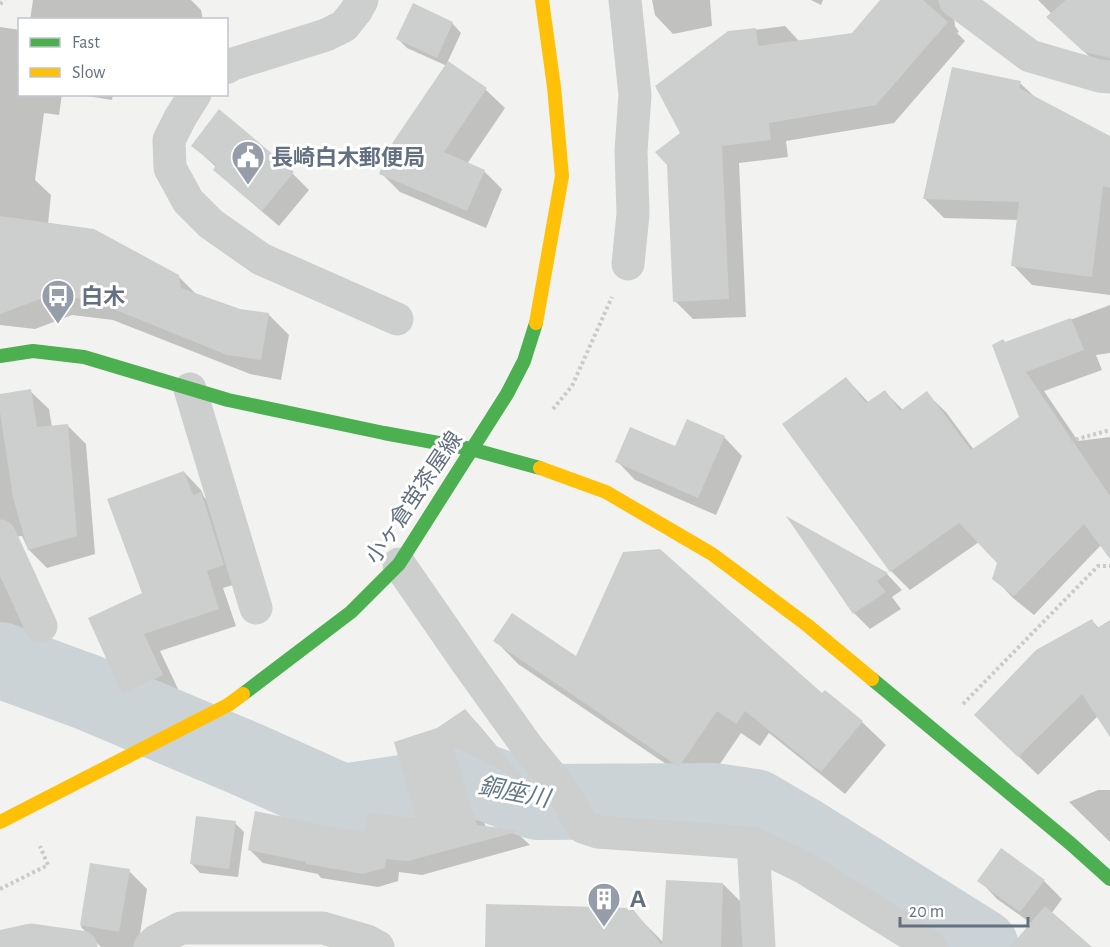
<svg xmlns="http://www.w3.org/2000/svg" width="1110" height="947" font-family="'Alegreya Sans','Noto Sans JP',sans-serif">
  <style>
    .shadow { fill: #0003 }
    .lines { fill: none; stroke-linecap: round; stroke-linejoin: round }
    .river { stroke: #ccd3d6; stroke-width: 76 }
    .building { fill: #cdcece }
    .path { stroke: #c9cacb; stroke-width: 4; stroke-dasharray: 3 3; stroke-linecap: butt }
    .street { stroke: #cdcece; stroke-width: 33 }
    .fast { stroke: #4caf50; stroke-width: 14 }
    .slow { stroke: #ffc107; stroke-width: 14 }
    .labels { text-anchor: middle; stroke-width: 6; stroke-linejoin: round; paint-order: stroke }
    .poi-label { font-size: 22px; font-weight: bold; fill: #637080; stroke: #fff; text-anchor: start }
    .street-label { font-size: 22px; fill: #637080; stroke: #fff }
    .water-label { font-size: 24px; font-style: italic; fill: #637985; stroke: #fff }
  </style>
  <rect width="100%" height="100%" fill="#f2f3f1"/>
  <path class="shadow" d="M33,0H191L201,10L203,20H30Z
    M652,0H710L712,26L673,34L655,15Z
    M811,0H823L821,5Z
    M882,0H966L954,16L955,26L959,32L957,33L965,41L894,123L786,141L788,157L739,163L746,317L693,319L675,301L682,133L729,33L785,26L800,42L852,34Z
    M1038,0H1110V71L1103,69L1066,35L1052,14Z
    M452,23L461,33L447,63L486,90L505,108L467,164L484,171L502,189L486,228L400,192L381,173L447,66L407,48L398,39Z
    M0,27L20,30V94H62L59,115L44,113L35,180L51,195L48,224L178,276L197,295L240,310L268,314L289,335L281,380L250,374L113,320L72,315L35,329L0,325Z
    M1020,83L1037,99L1110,137V295L1032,285L1013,265L1018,220L944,218L925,199Z
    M75,94H113L112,100Z
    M219,112L293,174L309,190L279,226L231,185L215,169L216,167L193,146Z
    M1110,305V353L1096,355L1102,370L1044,391L1078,441L1110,437V552L1102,544L1034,615L1013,598L994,578L998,563L979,542L910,590L891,571L846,378L869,403L885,392L903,410L926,393L946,412L974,450L1021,418L1006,344Z
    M30,391L49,409L52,427L67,425L86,444L95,554L47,568L28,549L22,536L12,537L0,551V395Z
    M724,437L742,456L716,515L635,480L617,461Z
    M184,472L201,490L204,497L218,511L240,583L223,588L236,626L160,651L180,693L141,710L124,693L144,594Z
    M790,521L887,574L902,590L892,597L901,609L870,629L854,613Z
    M0,558L26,618L32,640L0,650Z
    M1092,621L1099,628L1110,622V731L1098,716L1038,775L995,734Z
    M495,640L576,659L822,695L825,692L862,722L886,745L845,794L769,733L760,746L741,733L703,789L518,664Z
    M465,710L478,724L536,793L466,758L486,828L516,832L530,845L422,875L399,872L398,881L378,887L321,878L318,874L263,863L249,849L366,834L418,820L438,729Z
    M1098,790H1110V842L1069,802Z
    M235,823L244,832L238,877L200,873L191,863Z
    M91,864L129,871L147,889L138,947H101L81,927Z
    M979,880L1044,881L1062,899L1051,914L1089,947H1034L1032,924L997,899Z
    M723,884L763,924L762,947H487L631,910L664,943Z"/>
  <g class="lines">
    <path class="river" d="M0,660L87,692L246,759L342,802L481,781L537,802L715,801L755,807L801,834L981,947"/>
  </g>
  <path class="building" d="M880,0H923L948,22L876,105L769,123L771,140L722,146L729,299L673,302L667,165L655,152L680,133L655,86L728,31L756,28L758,46L852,33Z
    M1066,0H1110V58L1084,52L1046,17Z
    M413,3L453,22L437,58L396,39Z
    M448,61L487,88L444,152L485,170L467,211L379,174L393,142Z
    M952,67L1021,81L1019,88L1110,136V188L1103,186L1092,277L1011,266L1019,202L923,199Z
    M219,109L294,172L262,211L213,170L216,165L191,146Z
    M0,216L94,229L179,275L181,288L240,309L269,313L261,360L227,355L91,300L51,295L0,314Z
    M1071,318L1084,350L1026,372L1110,496V559L1084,524L1014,596L992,579L997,563L959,523L890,572L782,424L846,377L866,403L885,390L900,411L927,391L971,450L1019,417L992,345L1003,339L1005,342Z
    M31,389L37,427L68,424L77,536L28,550L13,498L0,412V394Z
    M687,419L725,436L698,498L615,462L630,427L675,446Z
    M184,471L193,495L201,492L224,565L207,571L219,609L144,634L163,675L122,694L88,618L142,593L107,499Z
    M786,516L888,573L877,581L886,592L853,614Z
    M660,549L822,693L825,690L863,721L821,772L745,711L736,724L717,711L679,767L493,641L512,613L576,656L623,552Z
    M1092,619L1097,628L1110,620V737L1082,694L1018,757L974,715L1036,650Z
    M465,709L527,783L453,746L477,825L517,830V832L408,861L386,859L385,868L363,874L306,864V862L248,850L255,811L332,827L365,832L368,813L416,818L394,742L437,728Z
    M196,816L236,821L229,869L190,864Z
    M1001,848L1045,880L1020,912L977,881Z
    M90,863L130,869L119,932L80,925Z
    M666,880L723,883L721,947H485L486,904L632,908L662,945Z
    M1045,906L1092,947H1010Z"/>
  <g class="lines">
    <path class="path" d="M0,4L5,0
      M553,409L572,386L612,297
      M1070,441L1110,430
      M963,704L1098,566H1110
      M0,889L48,865L40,846"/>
    <path class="street" d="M625,0L635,95L631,151L633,214L628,264
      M955,0L1030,56L1099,76L1110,77
      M226,68L233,64L326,35L344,26L356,11L362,0
      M195,94L180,118L169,140L170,168L188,201L211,224L261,259L397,319
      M190,389L256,608
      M0,536L41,626
      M399,564L466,661L529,749L560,787L583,827L598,832L753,843L759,947
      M753,843L803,867L931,947
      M0,947L31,940L81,947
      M150,947L156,941L181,928H323L367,941L378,947"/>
    <path class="fast" d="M0,356L33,351L84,357L228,400L384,433L471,449L540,468
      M872,679L1071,844L1110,879
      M243,694L351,612L399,564L507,394L524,361L536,323"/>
    <path class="slow" d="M536,323L562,176L554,87L542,0
      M540,468L606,492L712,554L807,625L872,679
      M0,822L228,705L243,694"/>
  </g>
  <defs>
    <g id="civic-pin" transform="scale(1.725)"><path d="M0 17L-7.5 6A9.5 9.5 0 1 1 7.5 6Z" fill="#959ea8" stroke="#fff"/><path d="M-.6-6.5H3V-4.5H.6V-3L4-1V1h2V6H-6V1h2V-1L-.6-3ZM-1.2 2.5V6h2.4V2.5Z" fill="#fff"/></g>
    <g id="bus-pin" transform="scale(1.725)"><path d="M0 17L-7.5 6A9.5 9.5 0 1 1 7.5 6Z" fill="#959ea8" stroke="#fff"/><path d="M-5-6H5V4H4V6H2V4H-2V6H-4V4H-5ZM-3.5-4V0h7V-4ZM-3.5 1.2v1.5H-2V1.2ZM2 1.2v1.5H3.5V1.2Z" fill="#fff"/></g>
    <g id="building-pin" transform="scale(1.725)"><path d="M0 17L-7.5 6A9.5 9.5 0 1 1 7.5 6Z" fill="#959ea8" stroke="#fff"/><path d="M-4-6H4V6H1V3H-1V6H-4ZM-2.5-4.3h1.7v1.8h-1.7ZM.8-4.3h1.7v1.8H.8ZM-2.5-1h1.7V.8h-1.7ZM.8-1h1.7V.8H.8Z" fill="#fff"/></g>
  </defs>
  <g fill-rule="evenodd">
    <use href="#civic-pin" x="248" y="157"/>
    <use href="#bus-pin" x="58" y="296"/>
    <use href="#building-pin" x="604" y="899"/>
  </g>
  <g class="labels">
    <g class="poi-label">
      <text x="271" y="165">長崎白木郵便局</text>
      <text x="81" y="304">白木</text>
      <text x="627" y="907">Ａ</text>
    </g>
    <g class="street-label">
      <text transform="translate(413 497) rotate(-56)" y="8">小ヶ倉蛍茶屋線</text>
    </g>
    <g class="water-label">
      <text transform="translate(514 792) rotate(11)" y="8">銅座川</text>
    </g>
  </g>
  <rect x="18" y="18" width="210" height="78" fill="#ffffff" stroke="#c1c6cc" stroke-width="1.5"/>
  <rect x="30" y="38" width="30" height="9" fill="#4caf50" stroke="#c1c6cc" stroke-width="1.5"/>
  <text x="72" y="48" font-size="18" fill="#637080">Fast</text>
  <rect x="30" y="68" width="30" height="9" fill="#ffc107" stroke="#c1c6cc" stroke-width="1.5"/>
  <text x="72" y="78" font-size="18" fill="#637080">Slow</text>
  <path d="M900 917v9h128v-9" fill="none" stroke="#637080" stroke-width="3"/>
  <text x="909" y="917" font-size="18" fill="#637080" stroke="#ffffff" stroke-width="4.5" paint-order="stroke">20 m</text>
</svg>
